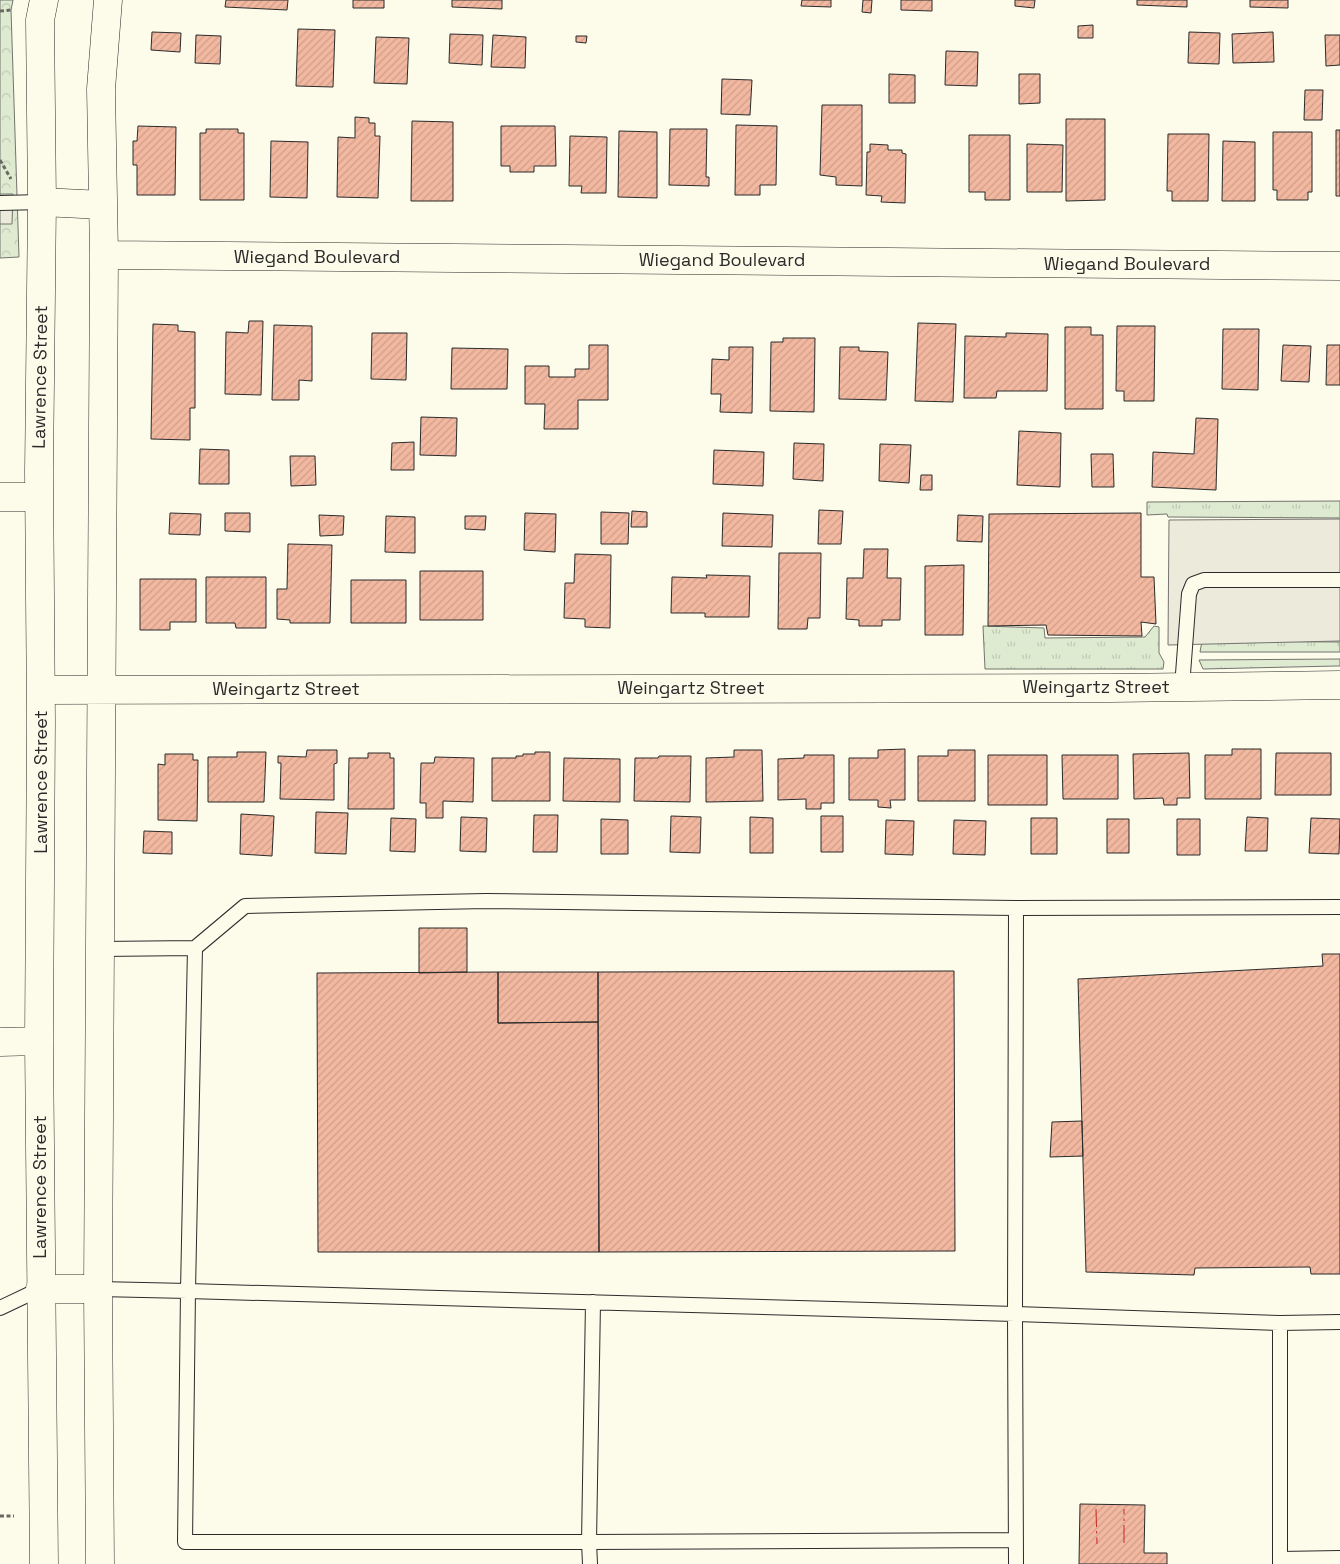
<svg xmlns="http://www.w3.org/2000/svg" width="1340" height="1564" font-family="'Space Grotesk',sans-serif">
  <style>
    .grass { fill: url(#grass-tufts); stroke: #74746e }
    .park { fill: url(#park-crowns); stroke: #74746e }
    .parking { fill: #eceadb; stroke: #74746e }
    .building { fill: url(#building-hatch); stroke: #2b2b2b }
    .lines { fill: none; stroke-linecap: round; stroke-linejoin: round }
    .service-casing { stroke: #2b2b2b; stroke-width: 16 }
    .minor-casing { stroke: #2b2b2b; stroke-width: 29 }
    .path { stroke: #6a6964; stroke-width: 3; stroke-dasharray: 4 2.5; stroke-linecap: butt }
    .service { stroke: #fdfbea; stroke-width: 14 }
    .minor { stroke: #fdfbea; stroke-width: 28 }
    .power { stroke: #c62828; stroke-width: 1; stroke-dasharray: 18 4 2.5 4; stroke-linecap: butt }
    .labels { text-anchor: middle; stroke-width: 4; stroke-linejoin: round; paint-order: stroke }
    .street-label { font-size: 18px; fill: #2b2b2b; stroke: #fdfbea }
  </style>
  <defs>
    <pattern id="grass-tufts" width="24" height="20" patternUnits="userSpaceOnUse" patternTransform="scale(1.25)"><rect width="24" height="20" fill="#deebd1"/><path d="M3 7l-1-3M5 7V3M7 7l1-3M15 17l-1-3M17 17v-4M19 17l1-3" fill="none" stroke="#bfcab4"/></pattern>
    <pattern id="park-crowns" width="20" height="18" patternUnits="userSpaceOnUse" patternTransform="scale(1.25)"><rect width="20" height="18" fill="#deebd1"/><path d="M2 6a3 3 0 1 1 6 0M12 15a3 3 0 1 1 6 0" fill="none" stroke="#bfcab4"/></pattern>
    <pattern id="building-hatch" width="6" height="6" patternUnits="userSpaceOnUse" patternTransform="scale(1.25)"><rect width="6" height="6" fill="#f2b8a0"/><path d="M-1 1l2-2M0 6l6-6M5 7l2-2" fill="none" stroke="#d09e8a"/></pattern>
  </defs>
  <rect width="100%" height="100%" fill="#fdfbea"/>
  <path class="grass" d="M1340,501V518L1168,517L1167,514L1147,515V502Z
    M983,626L1044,628L1045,638L1145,637L1154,626L1159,627V653L1164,662L1163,669H985Z
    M1202,641L1340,642V652H1200Z
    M1340,659V666H1336L1203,669L1199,660Z"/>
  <path class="park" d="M0,0H13L11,10L19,257L0,258Z"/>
  <path class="parking" d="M0,194H13L12,224H0Z
    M1340,519V641L1168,645L1169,520Z"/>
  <path class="building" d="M226,0H288L287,10L225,7Z
    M353,0H384V8H353Z
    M452,0H502V9L452,7Z
    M802,0H831V7L801,6Z
    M863,0H872L871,13L862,12Z
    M901,0H932V11L901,10Z
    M1015,0H1035L1034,8L1015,6Z
    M1137,0H1187V7L1137,5Z
    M1250,0H1288V8L1250,7Z
    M1093,25V38H1078V26Z
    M298,29L335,30L333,87L296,86Z
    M152,32L181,33L180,52L151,50Z
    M1189,32L1220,33L1219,64L1188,63Z
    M1273,32L1274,62L1233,63L1232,34Z
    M450,34L483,35L482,65L449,63Z
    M196,35L221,36L220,64L195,63Z
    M493,35L526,37L525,68L491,67Z
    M1325,35H1340V65L1326,66Z
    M576,36H587L586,43L576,42Z
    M376,37L409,38L407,84L374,83Z
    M946,51L978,52L977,86L945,85Z
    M889,74L915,75V103H889Z
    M1019,74H1040V103L1019,104Z
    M722,79L752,80L750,115L721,114Z
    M1305,90H1323L1322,120H1304Z
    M822,105H862V186L836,185V177L820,175Z
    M355,117L369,118V123H375V136H380L378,198L337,197L338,137L355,138Z
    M1066,119H1105V200L1066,201Z
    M412,121L453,122V201H411Z
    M736,125L777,126L776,185H760V195H735Z
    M138,126L176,127L175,195H137V165H133V141H137Z
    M501,126H555L556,166H534V172H510V166H501Z
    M206,129H238V133H244V200H200V133H206Z
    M670,129H707L706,177H709V186L669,185Z
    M1336,130H1340V196H1336Z
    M619,131L657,132V198L618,197Z
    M1273,132H1312V192H1308V200H1277V190H1273Z
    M1168,134H1209L1208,201H1172V191H1167Z
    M969,135H1010V200H985V192H969Z
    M570,136L607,137L606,193H581L582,186H569Z
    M271,141L308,142L307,198L270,197Z
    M1223,141L1255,142V201H1222Z
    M870,144L888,145V150H902V153L906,154L905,203L881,202L882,196L866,195L867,152H870Z
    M1027,144L1063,145L1062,192H1027Z
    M249,321H263L261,395L225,394L226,332L248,333Z
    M918,323L956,324L953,402L915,401Z
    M153,324L178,325V331L195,332V408H190V440L151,439Z
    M274,325L312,326V381L299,380V400H272Z
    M1117,326H1155L1154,401H1124V391H1116Z
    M1065,327H1091V335H1103V409H1065Z
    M1223,329H1259L1258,390L1222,389Z
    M372,333H407L406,380L371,379Z
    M1006,333L1048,334L1047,391H997L996,398H964L965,336L1006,337Z
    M783,338H815L814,412L770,411L771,342H783Z
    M589,345H608V400H578V429H544L545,404H525V366H549V377H575V369H589Z
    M1283,345L1311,346L1309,382L1281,381Z
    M1327,345H1340V385H1326Z
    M729,347H753L752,413L720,412L721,394H711L712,359L729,360Z
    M840,347H859V351L888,352L886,400L839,399Z
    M452,348L508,349L507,389H451Z
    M421,417L457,418L456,456L420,455Z
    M1196,418L1218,419L1216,490L1152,487L1153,452L1194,454Z
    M1019,431L1061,433L1060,487L1017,485Z
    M414,442V470H391L392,443Z
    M794,443L824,444L823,481L793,479Z
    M880,444L911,445L909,483L879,481Z
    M200,449L229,450V484H199Z
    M714,450L764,452L763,486L713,484Z
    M1091,454H1113L1114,487H1092Z
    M290,456H315L316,485L291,486Z
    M921,475H932V490H920Z
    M819,510L843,511L841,544H818Z
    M632,511L647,512V527H631Z
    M601,512L629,513L628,544H601Z
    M170,513L201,514L200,535L169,534Z
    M225,513H250V532L225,531Z
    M525,513L556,514L555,552L524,550Z
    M723,513L773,515L772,547L722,546Z
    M1141,513V577H1154L1156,624L1141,622L1142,636L1048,635L1046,625L988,626L989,514Z
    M319,515L344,516L343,535L320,536Z
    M958,515L983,516L982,542L957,541Z
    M386,516L415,517V553L385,552Z
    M465,516H486L485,530L465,529Z
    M288,544L332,545L330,623H290V620L277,619V589H287Z
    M864,549H888L887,578H901L900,620H882V626H859V620L846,619L847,578H863Z
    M779,553H821L820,618H808L807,629H778Z
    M575,554L611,555L610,628L585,627V619L564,618L565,583H574Z
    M964,565L963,635H925V566Z
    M420,571H483V620H420Z
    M706,575L750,576L749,617H705V613H671L672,577L707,578Z
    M206,577H266V628H236L235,623H206Z
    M140,579H196V622H170V630H140Z
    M351,580H406V623H351Z
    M905,749V800H890L891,808L878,807V800H849V758H878V750Z
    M1232,749H1261V799H1205V755H1232Z
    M307,750H337V763L334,764V800L280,799L281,763H278V756L306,757Z
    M734,750H762L763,801L706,802V758L734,757Z
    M948,750H975V801H918V756H948Z
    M237,752H266L264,802H208V757H237Z
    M535,752H550V801H492V758H516V756H523V754H535Z
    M368,753H390V758H394V809H348L349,758H368Z
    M1189,753L1190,798H1177V805H1164L1163,798L1134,799L1133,754Z
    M1276,753H1331V795H1275Z
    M165,754H193V760H198L197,821L158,820V764L165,765Z
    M804,755H834V803H821V809H806V799L778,800V759L804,758Z
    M988,755H1047V805H988Z
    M1062,755H1118V799H1063Z
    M659,756H691L690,802L634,801L635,758H658Z
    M435,757L474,758L473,802L443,801V818H426V803H420L421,763H434Z
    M564,758L620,759V802L563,801Z
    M316,812L348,813L346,854L315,853Z
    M241,814L274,816L272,856L240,854Z
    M534,815H558L557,852H533Z
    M671,816L701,817L700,853L670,852Z
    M821,816H843V852H821Z
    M461,817L487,818L486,852L460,851Z
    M750,817L773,818V853H750Z
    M1247,817L1268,818L1267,851H1245Z
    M391,818L416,819L415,852L390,851Z
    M1031,818H1057V854H1031Z
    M1311,818L1340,819L1339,854L1309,853Z
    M601,819L628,820V854H601Z
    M1107,819H1129V853H1107Z
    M1177,819H1200V855H1177Z
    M886,820L914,821L913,855L885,854Z
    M954,820L986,821L985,855L953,854Z
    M144,831L172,832V854L143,853Z
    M419,928H467V972L419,973Z
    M1322,954H1340V1274H1311L1310,1267L1195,1268L1194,1275L1086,1272L1078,979L1323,966Z
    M954,971L955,1251L599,1252L598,972Z
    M498,972H598V1022L498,1023Z
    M498,972V1023L598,1022L599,1252H318L317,973Z
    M1082,1121L1083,1156L1050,1157L1052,1122Z
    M1080,1504L1145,1505L1144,1553H1167V1564H1079Z"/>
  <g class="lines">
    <g class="service-casing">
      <path id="service" d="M0,203L42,202
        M1182,687L1189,594L1193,584L1204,580H1340
        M100,949L195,948
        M98,1289L188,1291L195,948L245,906L486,901L1016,908
        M593,1302L589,1542L1016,1540
        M0,1308L40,1289
        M1280,1323L1340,1322
        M1280,1559L1340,1558
        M590,1564L589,1542H185L188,1291L1015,1314L1016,908L1340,907
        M1016,1564L1015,1314L1280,1323V1564"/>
    </g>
    <g class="minor-casing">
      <path id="minor" d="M44,0L40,20L42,202L39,472L41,721L39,1041L44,1564
        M42,202L103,205
        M104,255L1340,266
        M0,497H39
        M41,690L1111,688L1340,685
        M0,1042L39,1041
        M40,1289H98
        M100,1564L98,1289L104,255L101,89L108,0"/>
    </g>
    <path class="path" d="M0,11L11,10
      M0,160L11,179
      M0,1516H14"/>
    <use href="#service" class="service"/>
    <use href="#minor" class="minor"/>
    <path class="power" d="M1096,1509L1097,1544
      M1124,1543V1509"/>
  </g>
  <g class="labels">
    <g class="street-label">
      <text x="317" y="263">Wiegand Boulevard</text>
      <text x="722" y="266">Wiegand Boulevard</text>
      <text x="1127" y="270">Wiegand Boulevard</text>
      <text transform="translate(40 377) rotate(-89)" y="6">Lawrence Street</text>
      <text x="1096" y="693">Weingartz Street</text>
      <text x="691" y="694">Weingartz Street</text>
      <text x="286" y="695">Weingartz Street</text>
      <text transform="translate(41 782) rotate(-90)" y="6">Lawrence Street</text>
      <text transform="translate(40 1187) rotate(-90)" y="6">Lawrence Street</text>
    </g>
  </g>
</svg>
